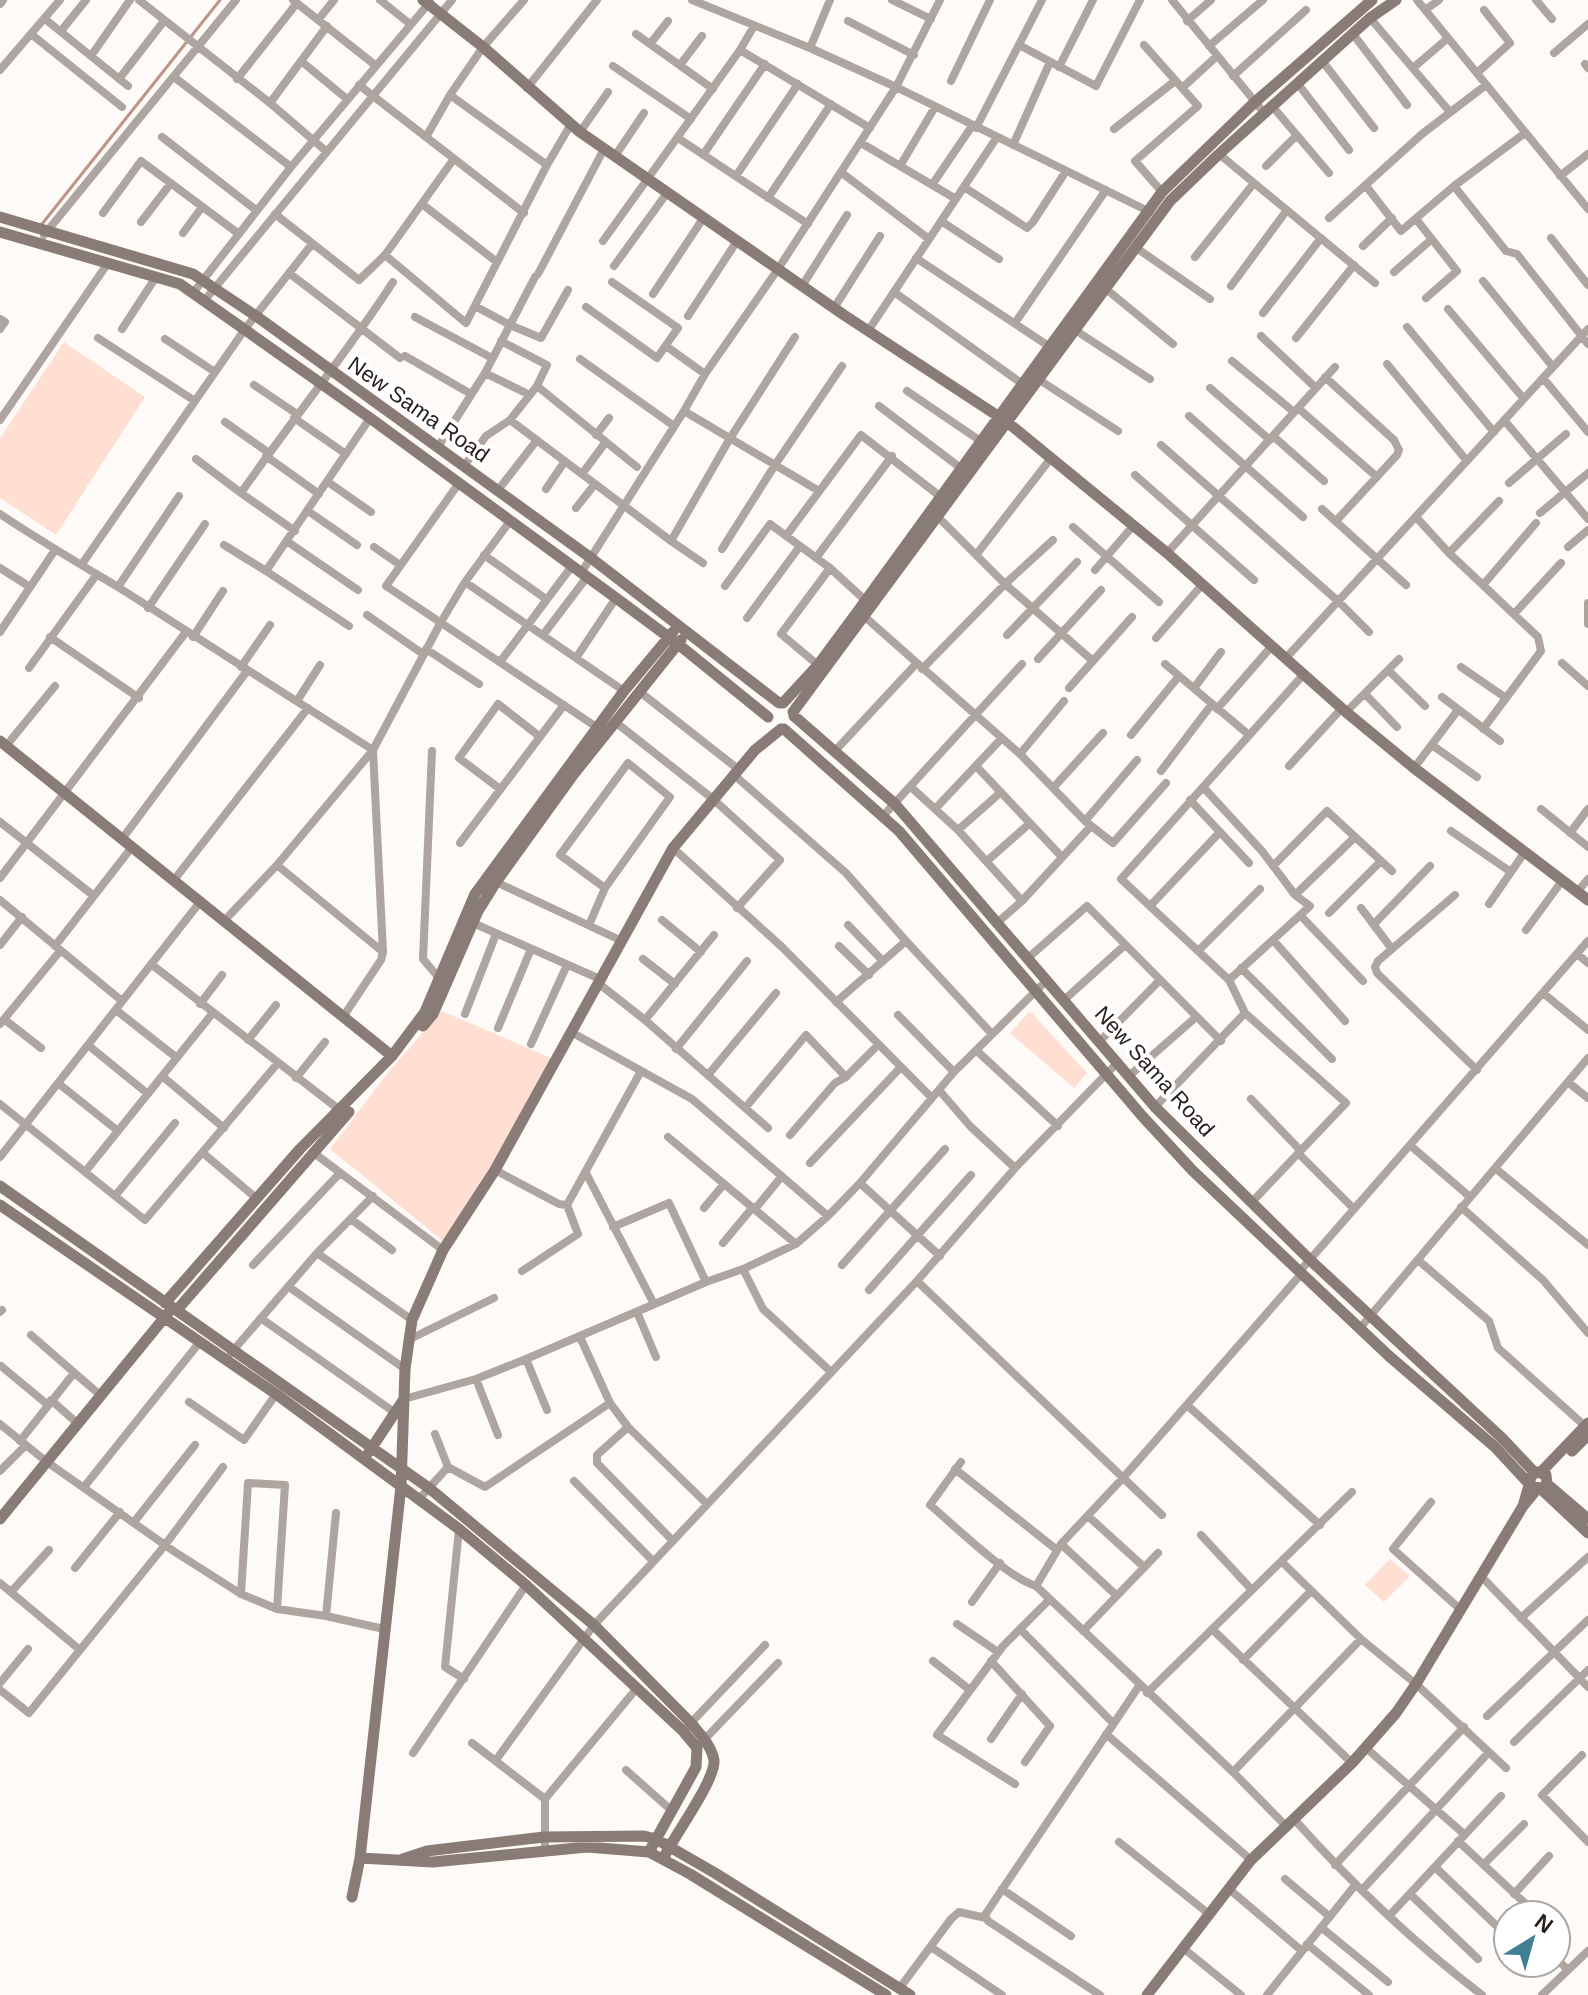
<svg xmlns="http://www.w3.org/2000/svg" width="1588" height="1995" font-family="Arial,sans-serif">
  <style>
    .green { fill: #ffdfd1 }
    .lines { fill: none; stroke-linecap: round; stroke-linejoin: round }
    .stream { stroke: #bc9686; stroke-width: 3 }
    .street { stroke: #aea4a0; stroke-width: 8 }
    .secondary { stroke: #897b75; stroke-width: 11 }
    .labels { text-anchor: middle; stroke-width: 8; stroke-linejoin: round; paint-order: stroke }
    .street-label { font-size: 22px; fill: #28201c; stroke: #fff }
  </style>
  <rect width="100%" height="100%" fill="#fefaf8"/>
  <path class="green" d="M64,342L145,397L56,535L0,498V438Z
    M442,1011L551,1058L500,1151L443,1241L330,1149L386,1075Z
    M1030,1011L1087,1073L1074,1088L1010,1033Z
    M1390,1559L1410,1576L1384,1602L1365,1585Z"/>
  <g class="lines">
    <path class="stream" d="M42,224L220,0"/>
    <path class="street" d="M139,0L270,103L327,152
      M293,0L375,65
      M380,0L410,24
      M524,0L483,47L450,95L547,165
      M692,0L810,48L896,87L1150,212
      M892,0L931,19
      M1172,0L1265,114
      M1417,0L1588,209
      M1536,0L1552,19
      M0,4L3,0
      M1425,10L1439,0
      M1370,18L1450,112
      M45,19L128,86
      M318,20L334,0
      M848,21L914,55
      M1187,21L1211,0
      M61,31L86,0
      M31,34L122,107
      M636,34L713,89
      M1353,34L1407,105
      M650,44L668,21
      M1019,45L1096,86L1140,0
      M1144,45L1198,106L1135,161L1163,193
      M1209,46L1263,0
      M810,48L830,0
      M740,50L870,128
      M1554,53L1588,24
      M91,56L130,0
      M301,61L347,99
      M1323,62L1374,128
      M1585,64L1588,68
      M680,65L702,36
      M613,66L691,119
      M1059,67L1093,0
      M1413,68L1448,38
      M0,70L60,0
      M1477,73L1510,43L1484,10
      M1233,76L1306,10
      M174,77L291,167
      M119,79L164,21
      M237,79L297,3
      M951,81L990,0
      M1298,84L1349,150
      M359,85L524,213
      M527,88L597,0
      M1182,88L1217,56
      M270,103L327,26
      M1273,107L1329,173
      M976,128L1042,0
      M1114,129L1175,81
      M580,132L608,92
      M162,137L256,210
      M426,137L450,95
      M678,138L808,224
      M861,143L956,199
      M1013,145L1050,62
      M1219,154L1375,283
      M703,155L765,64
      M615,156L644,113
      M900,166L935,107
      M1266,166L1297,135
      M842,173L929,239
      M736,176L798,84
      M1560,176L1588,154
      M932,185L972,126
      M1366,186L1401,231L1454,186L1525,133
      M1454,186L1506,251L1517,254L1588,344
      M964,187L1027,228L1033,222L1066,171
      M768,198L831,104
      M422,204L497,262
      M103,213L141,161L239,234
      M275,214L359,280L385,255L453,160
      M1329,218L1422,134L1486,85
      M1416,219L1457,271L1426,298
      M941,221L999,259
      M141,222L171,183
      M183,233L202,207
      M44,235L236,0
      M1551,238L1588,285
      M603,241L740,50L754,26
      M1363,246L1392,218
      M1135,247L1210,299
      M385,255L466,323L547,165L571,124
      M1195,257L1254,183
      M916,258L1050,347
      M614,266L667,193
      M1394,272L1432,239
      M289,273L400,358
      M538,274L604,149
      M1483,281L1553,367
      M802,286L847,215
      M1231,286L1287,210
      M1106,289L1173,344
      M894,292L1024,385
      M193,293L291,167L430,2
      M653,294L704,217
      M204,301L452,0
      M475,306L510,325L541,338L568,290
      M586,307L657,358L678,328L612,282
      M834,308L880,236
      M1448,309L1524,399
      M1263,313L1321,238
      M688,316L737,241
      M415,317L492,358
      M0,319L5,322L0,329
      M1015,323L1106,190
      M1407,327L1494,432
      M122,329L156,277
      M1075,330L1150,379
      M868,331L997,137
      M1261,336L1316,388
      M98,338L195,401
      M1296,338L1354,265
      M165,339L215,372
      M666,346L705,374
      M405,356L471,394
      M580,359L674,426
      M1232,361L1294,412
      M1387,364L1467,461
      M485,373L530,395
      M1325,377L1394,440L1399,450L1397,455L1336,521
      M1543,378L1588,432
      M1038,379L1118,431
      M254,385L297,414
      M537,386L637,467
      M1210,388L1270,440
      M907,391L982,442
      M879,406L962,469
      M1298,408L1377,477
      M684,411L819,491
      M1189,416L1303,517
      M294,418L346,454
      M0,420L108,263
      M510,420L671,541L703,563
      M1504,420L1588,519
      M225,422L269,453
      M596,435L609,418
      M1273,436L1324,481
      M1161,445L1338,601L1369,632
      M438,447L485,373L535,277
      M266,456L319,494
      M196,459L241,493L295,531
      M464,466L486,436L510,420L537,386L547,365L501,341
      M582,474L605,443
      M1135,475L1254,580
      M328,482L371,512
      M459,483L386,586L598,728
      M1509,483L1566,434
      M502,485L537,440
      M546,489L565,461
      M241,493C290,422 346,355 393,282
      M576,508L595,484
      M1322,509L1406,585
      M308,511L357,545
      M1540,513L1588,473
      M0,514C39,540 78,563 118,587L373,750L383,952L381,960L343,1017
      M938,517L1005,584L1093,661
      M1416,517L1449,553L1538,637L1541,651L1483,729
      M1073,527L1159,602
      M786,536L861,435L941,497
      M671,541L729,440L795,337
      M288,542L358,590
      M224,545L266,571L370,418
      M374,547L400,565
      M1568,547L1588,530
      M722,549L775,465L842,366
      M1167,553L1335,367
      M1449,553L1499,501
      M484,555L546,599
      M976,555L1051,458
      M816,558L892,456
      M82,564L245,329L312,244
      M0,568L30,587
      M1095,570L1133,526
      M266,571L349,626
      M581,573L684,411L705,374L778,269L896,87L940,0
      M465,582L624,691
      M1483,585L1536,523
      M725,586L770,524L830,568L866,601
      M118,587L179,496
      M1588,603V624
      M148,608L205,524
      M1514,614L1561,563
      M367,615L423,654
      M865,617L1020,754L1085,821L1113,843L1166,783
      M747,618L800,546
      M0,632L55,550
      M543,635L587,577
      M1007,635L1077,562
      M50,637L139,698
      M193,637L223,591
      M1156,638L1201,586
      M426,649L479,684
      M576,658L616,598
      M1038,659L1101,590
      M1285,659L1588,329
      M500,662L572,566
      M1562,663L1588,686
      M1165,664L1249,735
      M818,665L781,634L830,568
      M241,667L270,625
      M1461,667L1506,698
      M29,668L97,574
      M922,669L1005,584L1053,540
      M1388,670L1425,706
      M1069,688L1132,617
      M1194,688L1221,652
      M640,692L738,769
      M1365,694L1397,727
      M1442,697L1500,741
      M297,701L320,665
      M1217,709L1271,647
      M1346,712L1399,659
      M614,721L713,799L780,860L737,908
      M1131,735L1179,676
      M1432,745L1477,777
      M6,746L55,686
      M432,751L423,959L439,978
      M834,752L916,664
      M1020,754L1064,701
      M976,766L1062,857
      M1289,766L1342,708
      M1414,768L1458,710
      M1161,771L1212,704
      M733,774L846,873L906,941L836,1002
      M1203,787L1262,851L1295,895L1310,906L1229,980
      M912,788L958,830L1022,901
      M1053,788L1103,733
      M500,789L459,758L498,704L539,736
      M1190,800L1249,863
      M935,809L1002,738
      M1541,809L1588,847
      M883,816L1022,664
      M1085,821L1137,760
      M0,822L94,896
      M958,830L1001,792
      M1451,831L1511,872
      M1570,833L1588,809
      M122,839L247,671
      M460,843L564,705
      M673,848L782,947L932,1098
      M987,861L1029,824
      M277,865L383,952
      M1273,866L1327,811L1392,871
      M0,878L186,632
      M174,880L308,708
      M496,882L622,941
      M1577,892L1588,879
      M1295,895L1355,837
      M1455,895L1378,961L1375,967L1377,973L1477,1070
      M0,900L122,1001
      M1489,904L1524,853
      M1150,906L1219,833
      M1361,908L1392,949
      M1329,913L1381,861
      M1301,916L1363,981
      M662,920L701,952
      M224,921L277,865L373,750L441,622L465,582L510,521
      M998,922L1022,901L1091,826
      M473,923L600,979
      M1374,924L1430,866
      M589,925L605,888L670,797L628,763L560,855L605,888
      M848,925L883,961
      M1526,930L1562,881
      M1273,940L1345,1021
      M906,941L992,1034
      M0,945L22,917
      M55,946L132,847
      M839,946L869,975
      M1198,951L1260,889
      M1577,954L1588,963
      M1028,958L1087,906L1221,1041
      M643,959L675,984
      M151,964L341,1111
      M1241,968L1332,1059
      M598,983L645,1020L768,1128
      M1543,993L1588,1030
      M1064,1000L1125,945
      M200,1004L222,975
      M116,1010L177,1058
      M1245,1013L1346,1103L1251,1203
      M465,1014L496,934
      M898,1015L954,1072
      M4,1019L41,1048
      M645,1020L714,935
      M0,1024L60,951
      M498,1028L531,949
      M571,1032L692,1099L828,1216
      M248,1040L276,1005
      M1099,1042L1160,980
      M531,1044L567,965
      M88,1045L148,1094
      M676,1049L747,961
      M976,1050L1058,1126
      M708,1075L776,993
      M162,1076L224,1128
      M1129,1076L1196,1017
      M296,1078L325,1042
      M58,1083L118,1131
      M1569,1083L1588,1098
      M939,1090L970,1126L1015,1168
      M1251,1099L1300,1150
      M0,1104L145,1220L277,1064
      M1155,1107L1245,1013L1229,980L1121,879L1303,675
      M745,1108L806,1035L846,1077
      M790,1135L835,1083L846,1077L878,1045
      M668,1137L796,1244
      M1411,1146L1470,1197
      M203,1153L256,1198
      M314,1153L443,1250
      M1298,1153L1353,1208
      M0,1157L200,902
      M810,1163L900,1068
      M1495,1168L1588,1245
      M495,1170L559,1204L567,1205L641,1071
      M85,1172L212,1014
      M586,1173L654,1304
      M860,1183L940,1256
      M115,1196L175,1123
      M1461,1207L1543,1280L1588,1333
      M704,1208L724,1184
      M755,1209L782,1176
      M351,1219L392,1250
      M613,1227L669,1203L706,1282
      M723,1243L753,1207
      M317,1253L412,1320
      M1418,1260L1489,1321L1498,1348L1585,1426
      M253,1265L340,1173
      M842,1265L945,1149
      M743,1269L763,1309L830,1371
      M522,1271L578,1234L567,1205
      M1300,1271L1588,941
      M917,1281L1162,1515
      M289,1287L405,1369
      M869,1290L971,1175
      M0,1312L2,1310
      M637,1312L656,1357
      M262,1319L394,1412
      M1360,1328L1588,1058
      M31,1335L100,1395
      M580,1337L610,1403L628,1427L707,1504
      M410,1339L494,1298
      M231,1353L317,1253L373,1196
      M526,1359L547,1410
      M1,1366L48,1405
      M476,1379L498,1435
      M404,1399L476,1379L526,1359L706,1282L743,1269L796,1244L828,1216L860,1183L954,1072L1047,980
      M51,1400L77,1423
      M189,1402L244,1440L276,1394
      M1187,1405L1320,1525
      M0,1424L47,1462L175,1552L241,1594L277,1609L326,1616L384,1629
      M628,1427L597,1455V1463L673,1541
      M435,1434L448,1467
      M20,1441L74,1373
      M961,1462L930,1505C954,1525 1008,1578 1036,1586L1233,1772L1286,1826
      M955,1469L1057,1550
      M0,1471L25,1446
      M574,1481L653,1561
      M84,1487L199,1343
      M419,1499L448,1467L485,1487L610,1403
      M1431,1502L1393,1549L1461,1610
      M1088,1516L1144,1567
      M134,1522L195,1445
      M459,1529L445,1667L464,1679
      M1201,1535L1252,1590
      M1061,1544L1116,1595
      M1282,1562L1361,1639L1416,1684L1506,1768
      M75,1568L120,1512
      M1481,1576L1588,1687
      M0,1583L80,1650
      M1036,1586L1061,1544L1122,1479L1302,1273
      M11,1592L49,1550
      M241,1594L248,1483L285,1485L277,1609
      M972,1602L1000,1563
      M326,1616L336,1513
      M1521,1618L1588,1557
      M957,1624L998,1652
      M1212,1629L1352,1763
      M1021,1630L1113,1723
      M1083,1631L1158,1553
      M1243,1660L1311,1591
      M933,1661L970,1690
      M991,1661L1050,1726L1025,1762
      M0,1683L28,1649
      M0,1690L29,1713L165,1545L223,1467
      M1147,1693L1352,1492
      M1487,1716L1588,1620
      M688,1726L765,1645
      M1106,1734L1251,1860
      M991,1739L1022,1694
      M1514,1742L1588,1670
      M472,1743L545,1799V1851
      M701,1743L778,1663
      M1366,1748L1464,1834
      M413,1753L526,1585
      M1582,1755L1542,1795L1588,1842
      M496,1760L594,1625L917,1281L1015,1168L1118,1062
      M626,1770L671,1810
      M1233,1772L1361,1639
      M1015,1784L937,1735L1003,1646L1050,1599
      M545,1799L637,1688
      M1294,1819C1351,1883 1414,1943 1482,1995
      M1458,1841L1528,1906
      M1119,1842L1209,1914
      M1484,1864L1524,1824
      M1335,1865L1464,1727
      M1435,1867L1504,1933
      M1285,1879L1330,1917
      M1002,1889L1071,1936
      M1229,1889L1302,1951
      M1362,1890L1489,1752
      M1410,1894L1478,1959
      M1514,1894L1549,1856
      M1389,1916L1501,1796
      M1322,1928L1388,1982
      M1307,1944L1369,1995
      M931,1947L1002,1995
      M1183,1948L1241,1995
      M1556,1958L1568,1970
      M899,1989L951,1919L959,1912L986,1918
      M1100,1995L988,1921L985,1915L1139,1686
      M1267,1995L1356,1884
      M1542,1995L1588,1951"/>
    <path class="secondary" d="M423,0L483,47L580,132L844,315L1007,422L1167,553L1346,712L1414,768L1588,900
      M0,217L193,274L256,316L591,558L779,703
      M0,232L180,284L370,418L616,598L678,644L768,717
      M783,703L818,665L858,611L1162,192L1255,102L1372,0
      M793,712L1170,201L1219,154L1370,18L1396,0
      M794,716L895,804L1155,1107L1309,1259L1502,1438L1535,1473
      M784,729L899,831L1143,1117L1193,1171L1389,1356L1495,1447L1532,1487L1544,1488L1547,1484L1546,1475L1538,1472C1533,1473 1530,1477 1530,1482L1523,1506L1537,1489
      M0,741L392,1056
      M423,1026L433,1014L478,911L496,882L573,775L681,640
      M0,1186L429,1488L594,1625L691,1723C700,1734 711,1745 714,1760C716,1780 673,1837 663,1859
      M0,1205L276,1394L459,1529L526,1585L683,1731L697,1748L696,1767L649,1852
      M165,1303L300,1149L392,1056L425,1012L475,894L624,691L673,632
      M177,1310L349,1112
      M1572,1451L1588,1435
      M369,1452L404,1399
      M1541,1472L1588,1423
      M1547,1484L1588,1519
      M1541,1489L1588,1533
      M0,1519L169,1312
      M360,1858L433,1862L587,1847L649,1852L690,1874L886,1995
      M403,1859L427,1851L544,1837L644,1836L656,1839L715,1873L910,1995
      M352,1897L360,1858L401,1486L405,1369L412,1320L443,1250L495,1170L673,848L755,750L781,729
      M1147,1995L1251,1860L1352,1763L1396,1713L1416,1684L1523,1506"/>
  </g>
  <g class="labels">
    <g class="street-label">
      <text transform="translate(419 409) rotate(35)" y="8">New Sama Road</text>
      <text transform="translate(1155 1071) rotate(48)" y="8">New Sama Road</text>
    </g>
  </g>
  <g transform="translate(1532 1939) rotate(37)"><circle r="38" fill="#ffffff" stroke="#a9a6a4" stroke-width="2"/>
  <path d="M0-6L14 30L0 20L-14 30Z" fill="#417f95"/>
  <text y="-12" font-size="22" font-weight="bold" text-anchor="middle" fill="#28201c">N</text>
  </g>
</svg>
